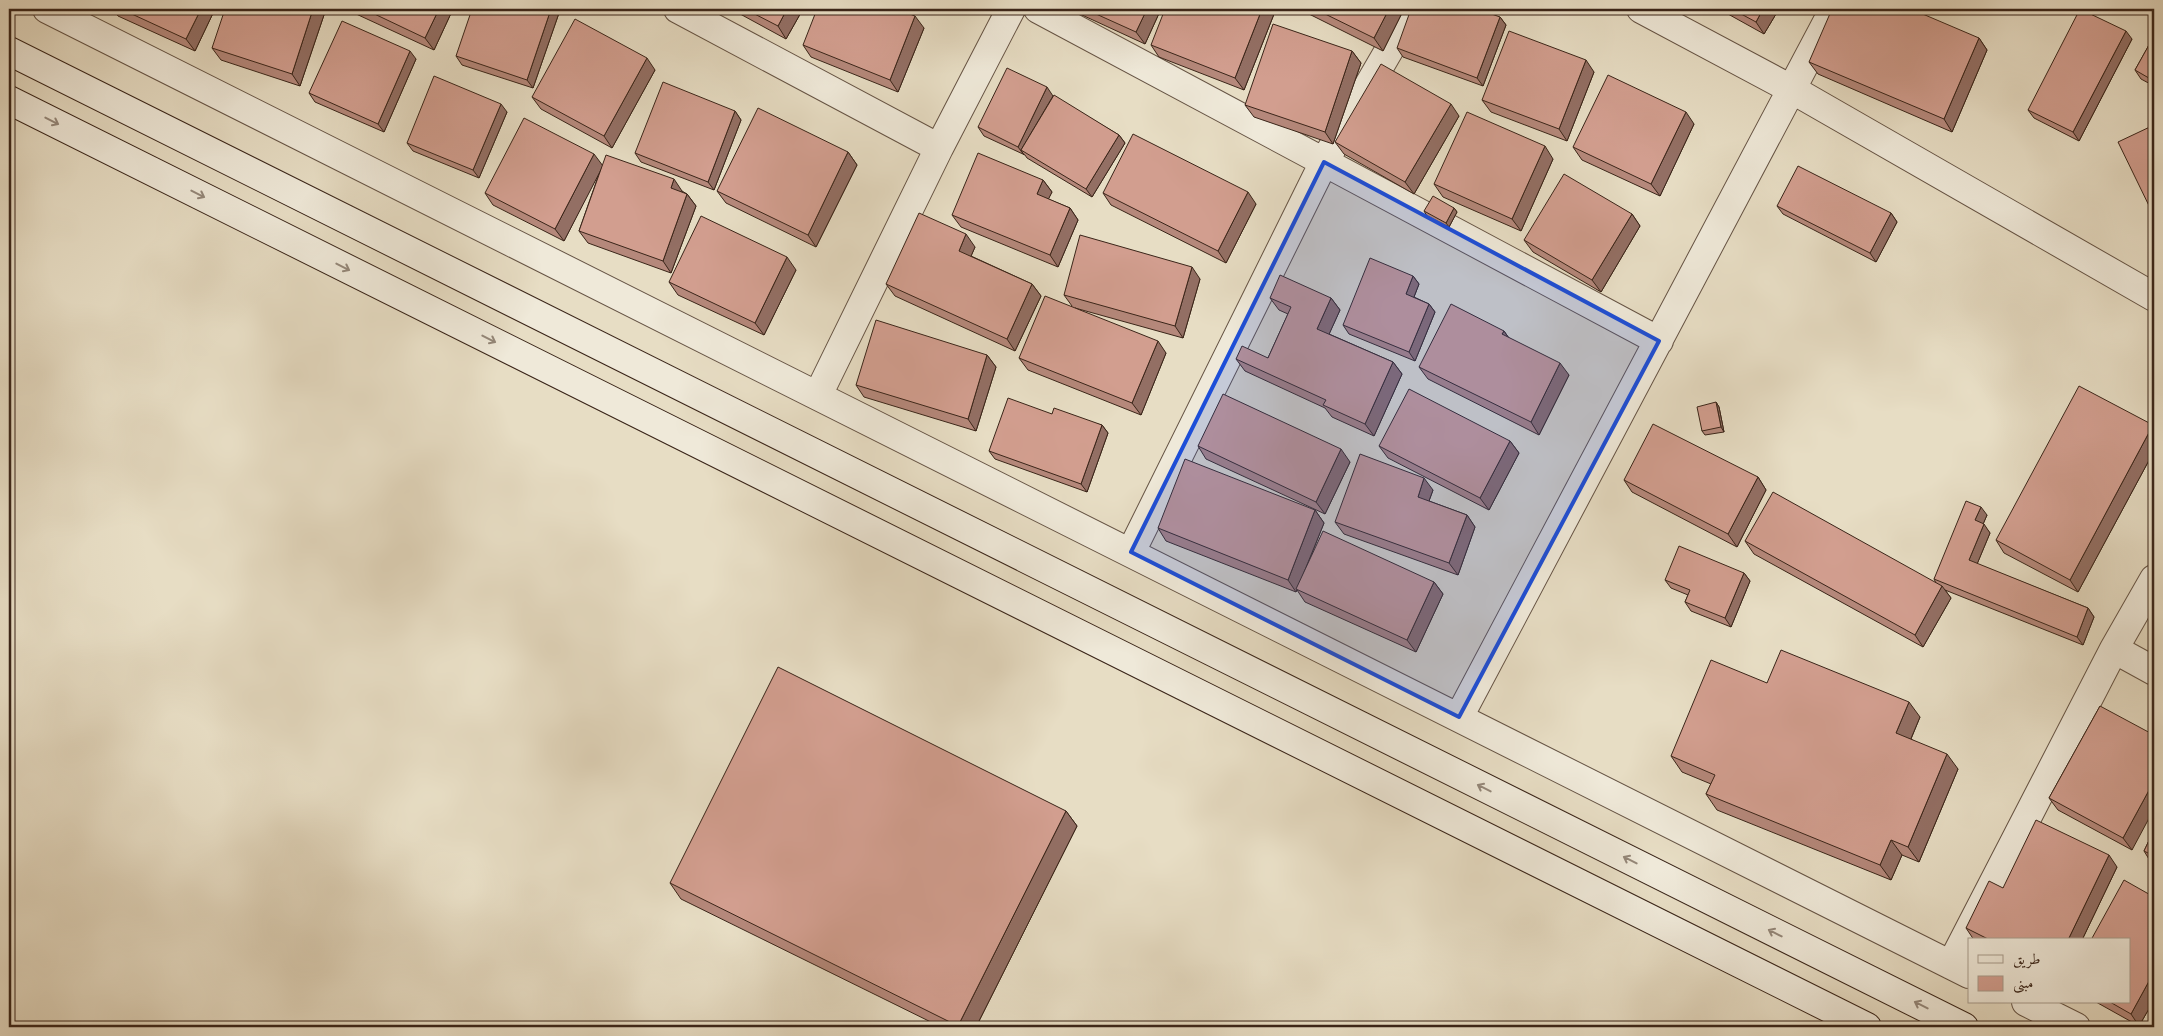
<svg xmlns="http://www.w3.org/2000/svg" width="2163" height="1036" font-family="Alegreya,Amiri,serif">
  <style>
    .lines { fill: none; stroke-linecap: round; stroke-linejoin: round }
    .street-casing { stroke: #655344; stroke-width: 30 }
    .secondary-casing { stroke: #3a2519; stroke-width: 30 }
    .street { stroke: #efe9d9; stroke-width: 28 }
    .secondary { stroke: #efe9d9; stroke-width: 28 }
    .wall { fill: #b5887b; stroke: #3a2519 }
    .shaded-wall { fill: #936f64; stroke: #3a2519 }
    .building { fill: #d29e8f; stroke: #3a2519 }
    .oneway { stroke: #948779 }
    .marked { fill: #1d4ed8; fill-opacity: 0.2; stroke: #1d4ed8; stroke-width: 4; stroke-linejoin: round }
  </style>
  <rect width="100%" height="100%" fill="#e7ddc4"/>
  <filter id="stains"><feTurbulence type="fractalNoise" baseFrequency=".004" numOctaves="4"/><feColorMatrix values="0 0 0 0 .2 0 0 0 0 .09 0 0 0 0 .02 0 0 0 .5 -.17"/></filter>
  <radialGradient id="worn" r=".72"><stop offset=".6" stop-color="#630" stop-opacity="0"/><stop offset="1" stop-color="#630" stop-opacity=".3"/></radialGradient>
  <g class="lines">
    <g class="street-casing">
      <path id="street" d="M47,9L1969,974
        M678,9L939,148
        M1038,9L1659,341
        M1641,9L1793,90L2154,297
        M818,395L939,148L1011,9
        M1131,552L1324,162L1413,9
        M2114,649L2154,671
        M1459,717L1834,9
        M1951,965L2114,649L2154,579
        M2026,1002L2076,1027"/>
    </g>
    <g class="secondary-casing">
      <path id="secondary" d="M9,51L1964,1027
        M9,100L1867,1027"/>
    </g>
    <use href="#street" class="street"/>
    <use href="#secondary" class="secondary"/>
  </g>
  <path class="wall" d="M113,9H215L195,51L118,16Z
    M326,9L300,86L221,60L212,48Z
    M351,9H453L434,50L354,13Z
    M731,9H803L786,39Z
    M1069,9H1161L1145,44Z
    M1276,9L1244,90L1159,57L1151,45Z
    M1299,9H1404L1383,51Z
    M1719,9H1779L1764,34Z
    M559,13L533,88L462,65L456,56Z
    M1500,17L1506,25L1483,86L1403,57L1397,48Z
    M924,28L898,92L811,57L803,45Z
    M2154,36V86L2141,79L2135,70Z
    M1979,38L1987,50L1952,132L1818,74L1809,62Z
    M2132,39L2079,141L2034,118L2028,110Z
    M1352,51L1361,63L1333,144L1254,117L1245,105Z
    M416,59L384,132L315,102L309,93Z
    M655,70L612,148L541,109L532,97Z
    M1594,72L1567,141L1491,112L1482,100Z
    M1053,96L1119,135L1125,143L1092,197L1027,158L1025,155L984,136L978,127Z
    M735,111L741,120L714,190L641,162L635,153Z
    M507,112L479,178L413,151L407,143Z
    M1459,116L1414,194L1344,154L1335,142Z
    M1694,124L1660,196L1582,160L1573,147Z
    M848,152L857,165L816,247L726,203L717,191Z
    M1553,159L1521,231L1443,197L1434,184Z
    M602,165L682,191L687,194L696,206L671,273L588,243L579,231L601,168L564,241L493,205L485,193Z
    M1043,180L1052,192L1048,199L1070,208L1078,220L1058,267L961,227L952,215Z
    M1103,193L1256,204L1226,263L1111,205Z
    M1777,206L1891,213L1897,222L1876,262L1783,214Z
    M1454,208L1457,212L1449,227L1427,216L1424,211Z
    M1632,214L1640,226L1601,292L1533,252L1524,240Z
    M975,247L971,256L1032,284L1041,296L1015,351L895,296L886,284Z
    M796,270L764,335L678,295L669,282Z
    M1413,276L1419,284L1414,297L1429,304L1435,312L1415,361L1349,334L1343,325Z
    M1200,279L1183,338L1075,308L1166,353L1141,415L1028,370L1019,358L1072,306L1064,295Z
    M1270,298H1331L1340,310L1329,334L1393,362L1402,374L1374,436L1332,417L1325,408L1245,371L1236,359L1268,358L1288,314L1279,310Z
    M1504,331L1509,338L1569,375L1539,435L1428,379L1419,367Z
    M987,355L996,367L976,431L864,397L856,385Z
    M1716,402L1719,407L1724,432L1705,435L1702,431Z
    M1052,414L1102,425L1108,433L1087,492L995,459L989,451Z
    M2154,427V451L2078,592L2004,553L1996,540Z
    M1510,441L1519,453L1489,510L1388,458L1379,446Z
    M1198,446L1350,462L1325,514L1206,459Z
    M1758,477L1766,490L1737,547L1632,492L1624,480Z
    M1433,490L1429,501L1467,515L1475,527L1458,575L1344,534L1335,522Z
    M1315,510L1324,523L1304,573L1434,582L1443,594L1416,652L1305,602L1297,590L1296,592L1166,541L1158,528Z
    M1987,515L1983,524L1990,533L1977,564L2088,608L2094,617L2083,645L1945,590L1951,598L1923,647L1754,554L1745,541L1936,583L1934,579Z
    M1744,573L1750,581L1731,627L1691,611L1685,602L1688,595L1671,588L1665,580Z
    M1767,683L1920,717L1911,739L1958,769L1919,862L1902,855L1891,880L1717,810L1706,794L1711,784L1682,772L1671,756Z
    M2100,706L2132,850L2058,810L2049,798Z
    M1066,811L1077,826L976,1027H941L681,899L670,883Z
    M2154,830V864H2152L2144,851Z
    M2117,867L2082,940H1974L1966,928L2003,888Z
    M2154,897V1000L2139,1026L2096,1002H2129Z"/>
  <path class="shaded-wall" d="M201,9H215L195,51L186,39Z
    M313,9H326L300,86L292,74Z
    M439,9H453L434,50L425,38Z
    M551,9H556L559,13L533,88L527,80Z
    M787,9H803L786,39L778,26Z
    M1147,9H1161L1145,44L1136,32Z
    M1262,9H1276L1244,90L1235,78Z
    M1389,9H1404L1383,51L1374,38Z
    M1763,9H1779L1764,34L1756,22Z
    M915,16L924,28L898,92L890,80Z
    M1500,17L1506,25L1483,86L1477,78Z
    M2126,31L2132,39L2079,141L2073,132Z
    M1979,38L1987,50L1952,132L1944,119Z
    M410,51L416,59L384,132L378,124Z
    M1352,51L1361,63L1333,144L1325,132Z
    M647,58L655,70L612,148L604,136Z
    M1586,60L1594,72L1567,141L1559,129Z
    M1047,87L1053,96L1021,150L1024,155L1018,147Z
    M501,104L507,112L479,178L473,170Z
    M1451,104L1459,116L1414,194L1405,182Z
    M735,111L741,120L714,190L708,182Z
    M1686,112L1694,124L1660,196L1651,184Z
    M1119,135L1125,143L1092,197L1086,189Z
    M1545,146L1553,159L1521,231L1512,219Z
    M848,152L857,165L816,247L808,235Z
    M594,154L603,166L564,241L555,229Z
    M674,179L682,191L680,200L671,188Z
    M1043,180L1052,192L1045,206L1037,194Z
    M1248,192L1256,204L1226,263L1218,251Z
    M687,194L696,206L671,273L663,261Z
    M1070,208L1078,220L1058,267L1050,255Z
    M1454,208L1457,212L1449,227L1446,223Z
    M1891,213L1897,222L1876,262L1870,253Z
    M1632,214L1640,226L1601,292L1592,280Z
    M966,234L975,247L968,263L959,251Z
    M787,257L796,270L764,335L755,323Z
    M1192,267L1200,279L1183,338L1175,326Z
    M1413,276L1419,284L1412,302L1406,294Z
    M1032,284L1041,296L1015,351L1007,339Z
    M1331,298L1340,310L1326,341L1317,329Z
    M1429,304L1435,312L1415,361L1409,352Z
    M1504,331L1512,343L1502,334Z
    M1158,341L1166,353L1141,415L1132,403Z
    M987,355L996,367L976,431L968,419Z
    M1393,362L1402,374L1374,436L1365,424Z
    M1560,363L1569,375L1539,435L1531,422Z
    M1716,402L1719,407L1724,432L1721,427Z
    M1102,425L1108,433L1087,492L1081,484Z
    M2153,425L2154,427V451L2078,592L2070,580Z
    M1510,441L1519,453L1489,510L1480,498Z
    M1341,449L1350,462L1325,514L1316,502Z
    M1758,477L1766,490L1737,547L1728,534Z
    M1424,478L1433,490L1426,509L1418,497Z
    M1981,507L1987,515L1981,529L1975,520Z
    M1315,510L1324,523L1296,592L1288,580Z
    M1467,515L1475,527L1458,575L1449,563Z
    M1984,524L1990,533L1975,569L1969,560Z
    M1744,573L1750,581L1731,627L1725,618Z
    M1434,582L1443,594L1416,652L1407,640Z
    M1942,586L1951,598L1923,647L1915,635Z
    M2088,608L2094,617L2083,645L2077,637Z
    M1909,702L1920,717L1907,748L1896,733Z
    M1947,754L1958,769L1919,862L1908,847Z
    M2154,781V809L2132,850L2123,838Z
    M1066,811L1077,826L976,1027H959L958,1026Z
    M1891,840L1902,855L1891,880L1880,865Z
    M2109,855L2117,867L2082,940H2068Z
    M2154,972V1000L2139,1026L2131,1014Z"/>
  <path class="building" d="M121,9H201L186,39Z
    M225,9H313L292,74L212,48Z
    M364,9H439L425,38Z
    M472,9H551L527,80L456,56Z
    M745,9H787L778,26Z
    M817,9H897L915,16L890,80L803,45Z
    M1085,9H1147L1136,32Z
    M1165,9H1262L1235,78L1151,45Z
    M1315,9H1389L1374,38Z
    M1411,9H1478L1500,17L1477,78L1397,48Z
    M1732,9H1763L1756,22Z
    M1832,9H1911L1979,38L1944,119L1809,62Z
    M2080,9L2126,31L2073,132L2028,110Z
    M575,19L647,58L604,136L532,97Z
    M342,21L410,51L378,124L309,93Z
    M1273,24L1352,51L1325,132L1245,105Z
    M1509,31L1586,60L1559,129L1482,100Z
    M2154,36V81L2135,70Z
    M1381,64L1451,104L1405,182L1335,142Z
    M1007,68L1047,87L1018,147L978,127Z
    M1608,75L1686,112L1651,184L1573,147Z
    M434,76L501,104L473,170L407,143Z
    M663,82L735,111L708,182L635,153Z
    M1054,95L1119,135L1086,189L1021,150Z
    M758,108L848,152L808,235L717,191Z
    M1467,112L1545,146L1512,219L1434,184Z
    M524,118L594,154L555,229L485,193Z
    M2154,125V216L2118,142Z
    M1133,134L1248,192L1218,251L1103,193Z
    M978,153L1043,180L1037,194L1070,208L1050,255L952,215Z
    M606,155L674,179L671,188L687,194L663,261L579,231Z
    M1798,166L1891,213L1870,253L1777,206Z
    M1564,174L1632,214L1592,280L1524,240Z
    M1433,196L1454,208L1446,223L1424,211Z
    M919,213L966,234L959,251L1032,284L1007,339L886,284Z
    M701,216L787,257L755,323L669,282Z
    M1080,235L1192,267L1175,326L1064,295Z
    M1370,258L1413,276L1406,294L1429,304L1409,352L1343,325Z
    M1280,275L1331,298L1317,329L1393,362L1365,424L1323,405L1326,400L1236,359L1242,346L1268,358L1291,307L1270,298Z
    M1045,296L1158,341L1132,403L1019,358Z
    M1451,304L1504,331L1502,334L1560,363L1531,422L1419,367Z
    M876,320L987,355L968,419L856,385Z
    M2079,386L2153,425L2070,580L1996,540Z
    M1409,389L1510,441L1480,498L1379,446Z
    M1223,394L1341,449L1316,502L1198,446Z
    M1008,398L1052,414L1054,408L1102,425L1081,484L989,451Z
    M1716,402L1721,427L1702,431L1697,407Z
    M1653,424L1758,477L1728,534L1624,480Z
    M1360,454L1424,478L1418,497L1467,515L1449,563L1335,522Z
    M1185,459L1315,510L1288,580L1158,528Z
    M1773,492L1942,586L1915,635L1745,541Z
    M1966,501L1981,507L1975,520L1984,524L1969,560L2088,608L2077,637L1934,579Z
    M1323,531L1434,582L1407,640L1296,589Z
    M1679,546L1744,573L1725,618L1685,602L1690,590L1665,580Z
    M1781,650L1909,702L1896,733L1947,754L1908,847L1891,840L1880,865L1706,794L1715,775L1671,756L1711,660L1767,683Z
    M778,667L1066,811L958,1026L670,883Z
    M2100,706L2154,735V781L2123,838L2049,798Z
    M2036,820L2109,855L2068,940H1990L1966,928L1989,881L2003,888Z
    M2154,830V856L2144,851Z
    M2124,880L2154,897V972L2131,1014L2110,1002H2129V940H2091Z"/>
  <defs><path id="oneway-shaft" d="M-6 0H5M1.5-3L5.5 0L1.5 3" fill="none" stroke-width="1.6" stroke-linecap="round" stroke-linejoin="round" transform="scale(1.25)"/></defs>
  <g class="oneway">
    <use href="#oneway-shaft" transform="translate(52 121) rotate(27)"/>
    <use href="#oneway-shaft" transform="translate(198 194) rotate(27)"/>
    <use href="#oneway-shaft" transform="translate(343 267) rotate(27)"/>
    <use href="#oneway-shaft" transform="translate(489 339) rotate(27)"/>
    <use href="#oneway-shaft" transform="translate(1484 788) rotate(-153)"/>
    <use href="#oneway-shaft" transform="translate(1630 860) rotate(-153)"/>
    <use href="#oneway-shaft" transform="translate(1775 933) rotate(-153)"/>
    <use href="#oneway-shaft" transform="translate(1921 1005) rotate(-153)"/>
  </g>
  <path class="marked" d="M1324,162L1659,341L1459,717L1131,552Z"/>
  <rect width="2163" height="1036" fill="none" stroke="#e7ddc4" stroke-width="30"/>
  <rect x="10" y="10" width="2143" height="1016" fill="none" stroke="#3a2519" stroke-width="2.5"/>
  <rect x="15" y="15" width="2133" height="1006" fill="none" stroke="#3a2519"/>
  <rect x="1968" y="938" width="162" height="65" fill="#efe9d9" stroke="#a79b8c"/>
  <rect x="1978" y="955" width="25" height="8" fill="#efe9d9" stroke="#a79b8c"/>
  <text x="2013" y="964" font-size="15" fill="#3a2519">طريق</text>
  <rect x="1978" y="976" width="25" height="15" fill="#d29e8f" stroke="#a79b8c"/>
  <text x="2013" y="988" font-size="15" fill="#3a2519">مبنى</text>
  <rect width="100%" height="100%" filter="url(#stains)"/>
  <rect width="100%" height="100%" fill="url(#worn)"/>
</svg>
